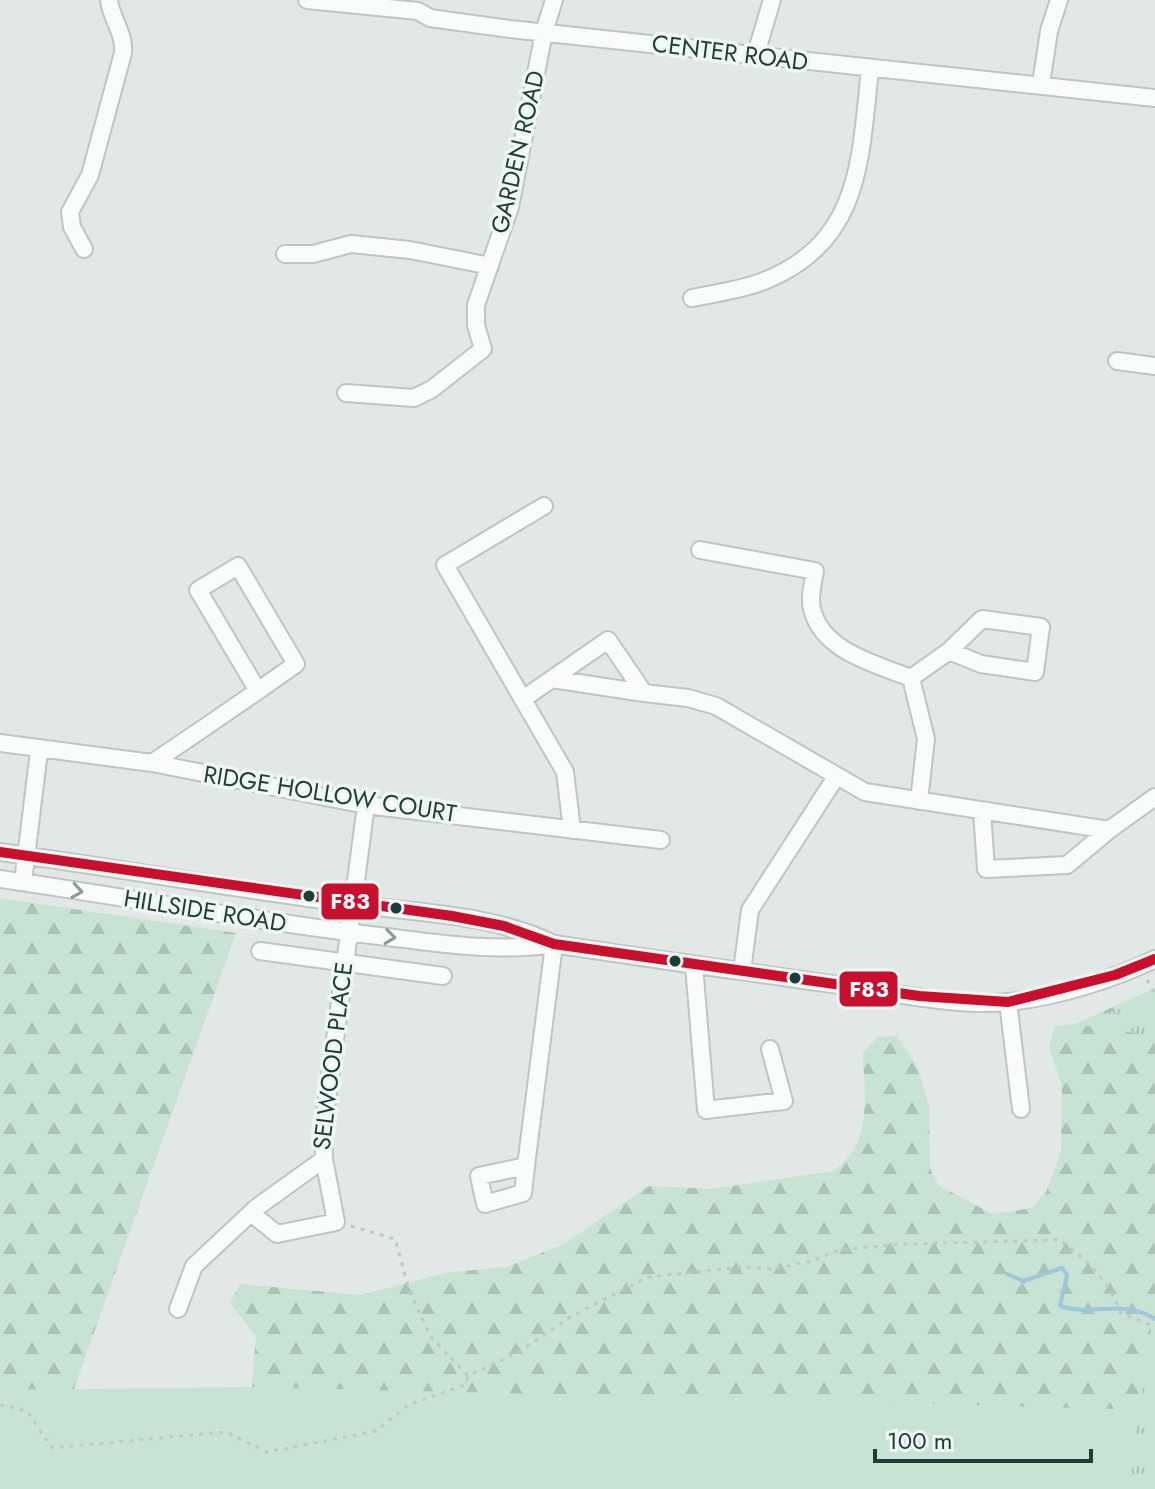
<svg xmlns="http://www.w3.org/2000/svg" width="1155" height="1489" font-family="Jost,sans-serif">
  <style>
    .grass { fill: #c8e2d4 }
    .forest { fill: url(#forest-firs) }
    .park { fill: url(#park-tufts) }
    .lines { fill: none; stroke-linecap: round; stroke-linejoin: round }
    .stream { stroke: #9dc8db; stroke-width: 4 }
    .minor-casing { stroke: #bec5c3; stroke-width: 20 }
    .path { stroke: #bec8c6; stroke-width: 3; stroke-dasharray: 4 6; stroke-linecap: butt }
    .minor { stroke: #fafcfb; stroke-width: 16 }
    .bus-1-casing { stroke: #eef7f4; stroke-width: 16 }
    .bus-1 { stroke: #c8102e; stroke-width: 10 }
    .oneway { stroke: #8c9c9a }
    .bus-dot { fill: #1e3c38; stroke: #eef7f4; stroke-width: 3 }
    .labels { text-anchor: middle; stroke-width: 7; stroke-linejoin: round; paint-order: stroke }
    .street-label { font-size: 24px; fill: #1e3c38; stroke: #eef7f4 }
    .line-badge { stroke: #eef7f4; stroke-width: 3 }
    .badge-label { font-size: 22px; text-anchor: middle; font-weight: bold; fill: #fff }
  </style>
  <defs>
    <pattern id="forest-firs" width="22" height="20" patternUnits="userSpaceOnUse" patternTransform="scale(2)"><rect width="22" height="20" fill="#c8e2d4"/><path d="M5 1l3.5 6h-7zM16 11l3.5 6h-7z" fill="#abc3b7"/></pattern>
    <pattern id="park-tufts" width="24" height="20" patternUnits="userSpaceOnUse" patternTransform="scale(2)"><rect width="24" height="20" fill="#c8e2d4"/><path d="M3 7l-1-3M5 7V3M7 7l1-3M15 17l-1-3M17 17v-4M19 17l1-3" fill="none" stroke="#abc3b7"/></pattern>
  </defs>
  <rect width="100%" height="100%" fill="#e1e8e6"/>
  <path class="grass" d="M252,1387L1155,1410V1489H0V1390Z"/>
  <path class="forest" d="M0,898L236,933L74,1389L0,1390Z
    M1155,988V1410L252,1387L256,1336L230,1303L240,1284L361,1295L445,1273L506,1267L564,1244L649,1186L711,1189L833,1171C874,1144 864,1096 863,1053L877,1037L897,1036L918,1068L929,1106L930,1168L938,1185L992,1214L1032,1208L1046,1192L1061,1152L1062,1086L1049,1047L1055,1026L1075,1024Z"/>
  <path class="park" d="M1155,997V1036L1075,1024Z
    M1155,1298V1489H1129Z"/>
  <g class="lines">
    <path class="stream" d="M1007,1274L1023,1281L1062,1268L1067,1275L1060,1306C1092,1317 1124,1298 1155,1319"/>
    <g class="minor-casing">
      <path id="minor" d="M307,0L418,11L430,18L510,29L1155,98
        M755,57L772,0
        M1041,84L1049,31L1059,0
        M84,249L72,227L70,212L90,175L123,53C125,33 111,19 109,0
        M285,254H313L351,244L410,250L490,266
        M692,298C715,293 742,290 764,281C862,242 860,159 870,69
        M1117,361L1155,366
        M346,393L414,398L432,389L483,349L476,325V305L510,207L544,32L554,0
        M544,506L445,565L565,772L572,830
        M700,550L815,571C813,583 809,598 812,609C822,651 875,664 911,678
        M911,678L949,651L981,664L1035,672L1041,627L982,619L949,651
        M911,678L926,739L919,801
        M552,679L644,693
        M523,699L608,640L644,693L688,698L716,706L865,792L1109,830L1155,797
        M0,743L152,763L366,805L661,840
        M152,763C200,731 248,698 296,664L238,566L198,590L258,691
        M982,811L986,869L1067,865L1109,830
        M0,852C115,868 230,888 345,903C415,913 490,913 554,944
        M0,879C126,897 252,921 379,936C437,943 496,953 554,944C651,959 748,972 845,986C895,993 958,1007 1009,1002C1056,997 1112,980 1155,959
        M23,882L39,751
        M260,951L443,976
        M694,965L706,1110L784,1101L770,1049
        M742,971L750,910L836,777
        M1008,1002L1021,1109
        M526,1166L479,1176L485,1204L523,1193L526,1166L554,944
        M251,1213L277,1234L336,1222L324,1159
        M178,1309L194,1266L256,1208L324,1159L323,1130L366,805"/>
    </g>
    <path class="path" d="M1147,980L1155,994
      M351,1226L395,1239L410,1293L431,1337L468,1376
      M0,1405L27,1411L52,1448L226,1432L267,1452L376,1431L408,1405L465,1385L468,1376L520,1351L570,1317L648,1277L742,1267L772,1269L813,1261L838,1250L904,1244L1059,1240C1086,1258 1110,1282 1120,1312L1155,1327"/>
    <use href="#minor" class="minor"/>
    <g class="bus-1-casing">
      <path id="bus-1" d="M0,852L452,916L504,926L554,944L919,996L1008,1002L1115,975L1155,959"/>
    </g>
    <use href="#bus-1" class="bus-1"/>
  </g>
  <defs><path id="oneway-chevron" d="M-2-3.5L2.5 0L-2 3.5" fill="none" stroke-width="1.6" stroke-linecap="round" stroke-linejoin="round" transform="scale(2)"/></defs>
  <g class="oneway">
    <use href="#oneway-chevron" transform="translate(77 891) rotate(9)"/>
    <use href="#oneway-chevron" transform="translate(390 937) rotate(7)"/>
  </g>
  <g class="bus-dot">
    <circle cx="309" cy="896" r="7"/>
    <circle cx="396" cy="908" r="7"/>
    <circle cx="675" cy="961" r="7"/>
    <circle cx="795" cy="978" r="7"/>
  </g>
  <g class="labels">
    <g class="street-label">
      <text transform="translate(730 53) rotate(7)" y="8">CENTER ROAD</text>
      <text transform="translate(518 152) rotate(-77)" y="8">GARDEN ROAD</text>
      <text transform="translate(330 794) rotate(9)" y="8">RIDGE HOLLOW COURT</text>
      <text transform="translate(205 911) rotate(9)" y="8">HILLSIDE ROAD</text>
      <text transform="translate(333 1056) rotate(-83)" y="8">SELWOOD PLACE</text>
    </g>
  </g>
  <g class="line-badge">
    <rect x="320" y="882" width="60" height="39" rx="8" fill="#c8102e"/>
    <rect x="838" y="970" width="61" height="38" rx="8" fill="#c8102e"/>
  </g>
  <g class="badge-label">
    <text x="350" y="909">F83</text>
    <text x="869" y="997">F83</text>
  </g>
  <path d="M875 1449v12h216v-12" fill="none" stroke="#1e3c38" stroke-width="4"/>
  <text x="887" y="1449" font-size="24" fill="#1e3c38" stroke="#eef7f4" stroke-width="6" paint-order="stroke">100 m</text>
</svg>
